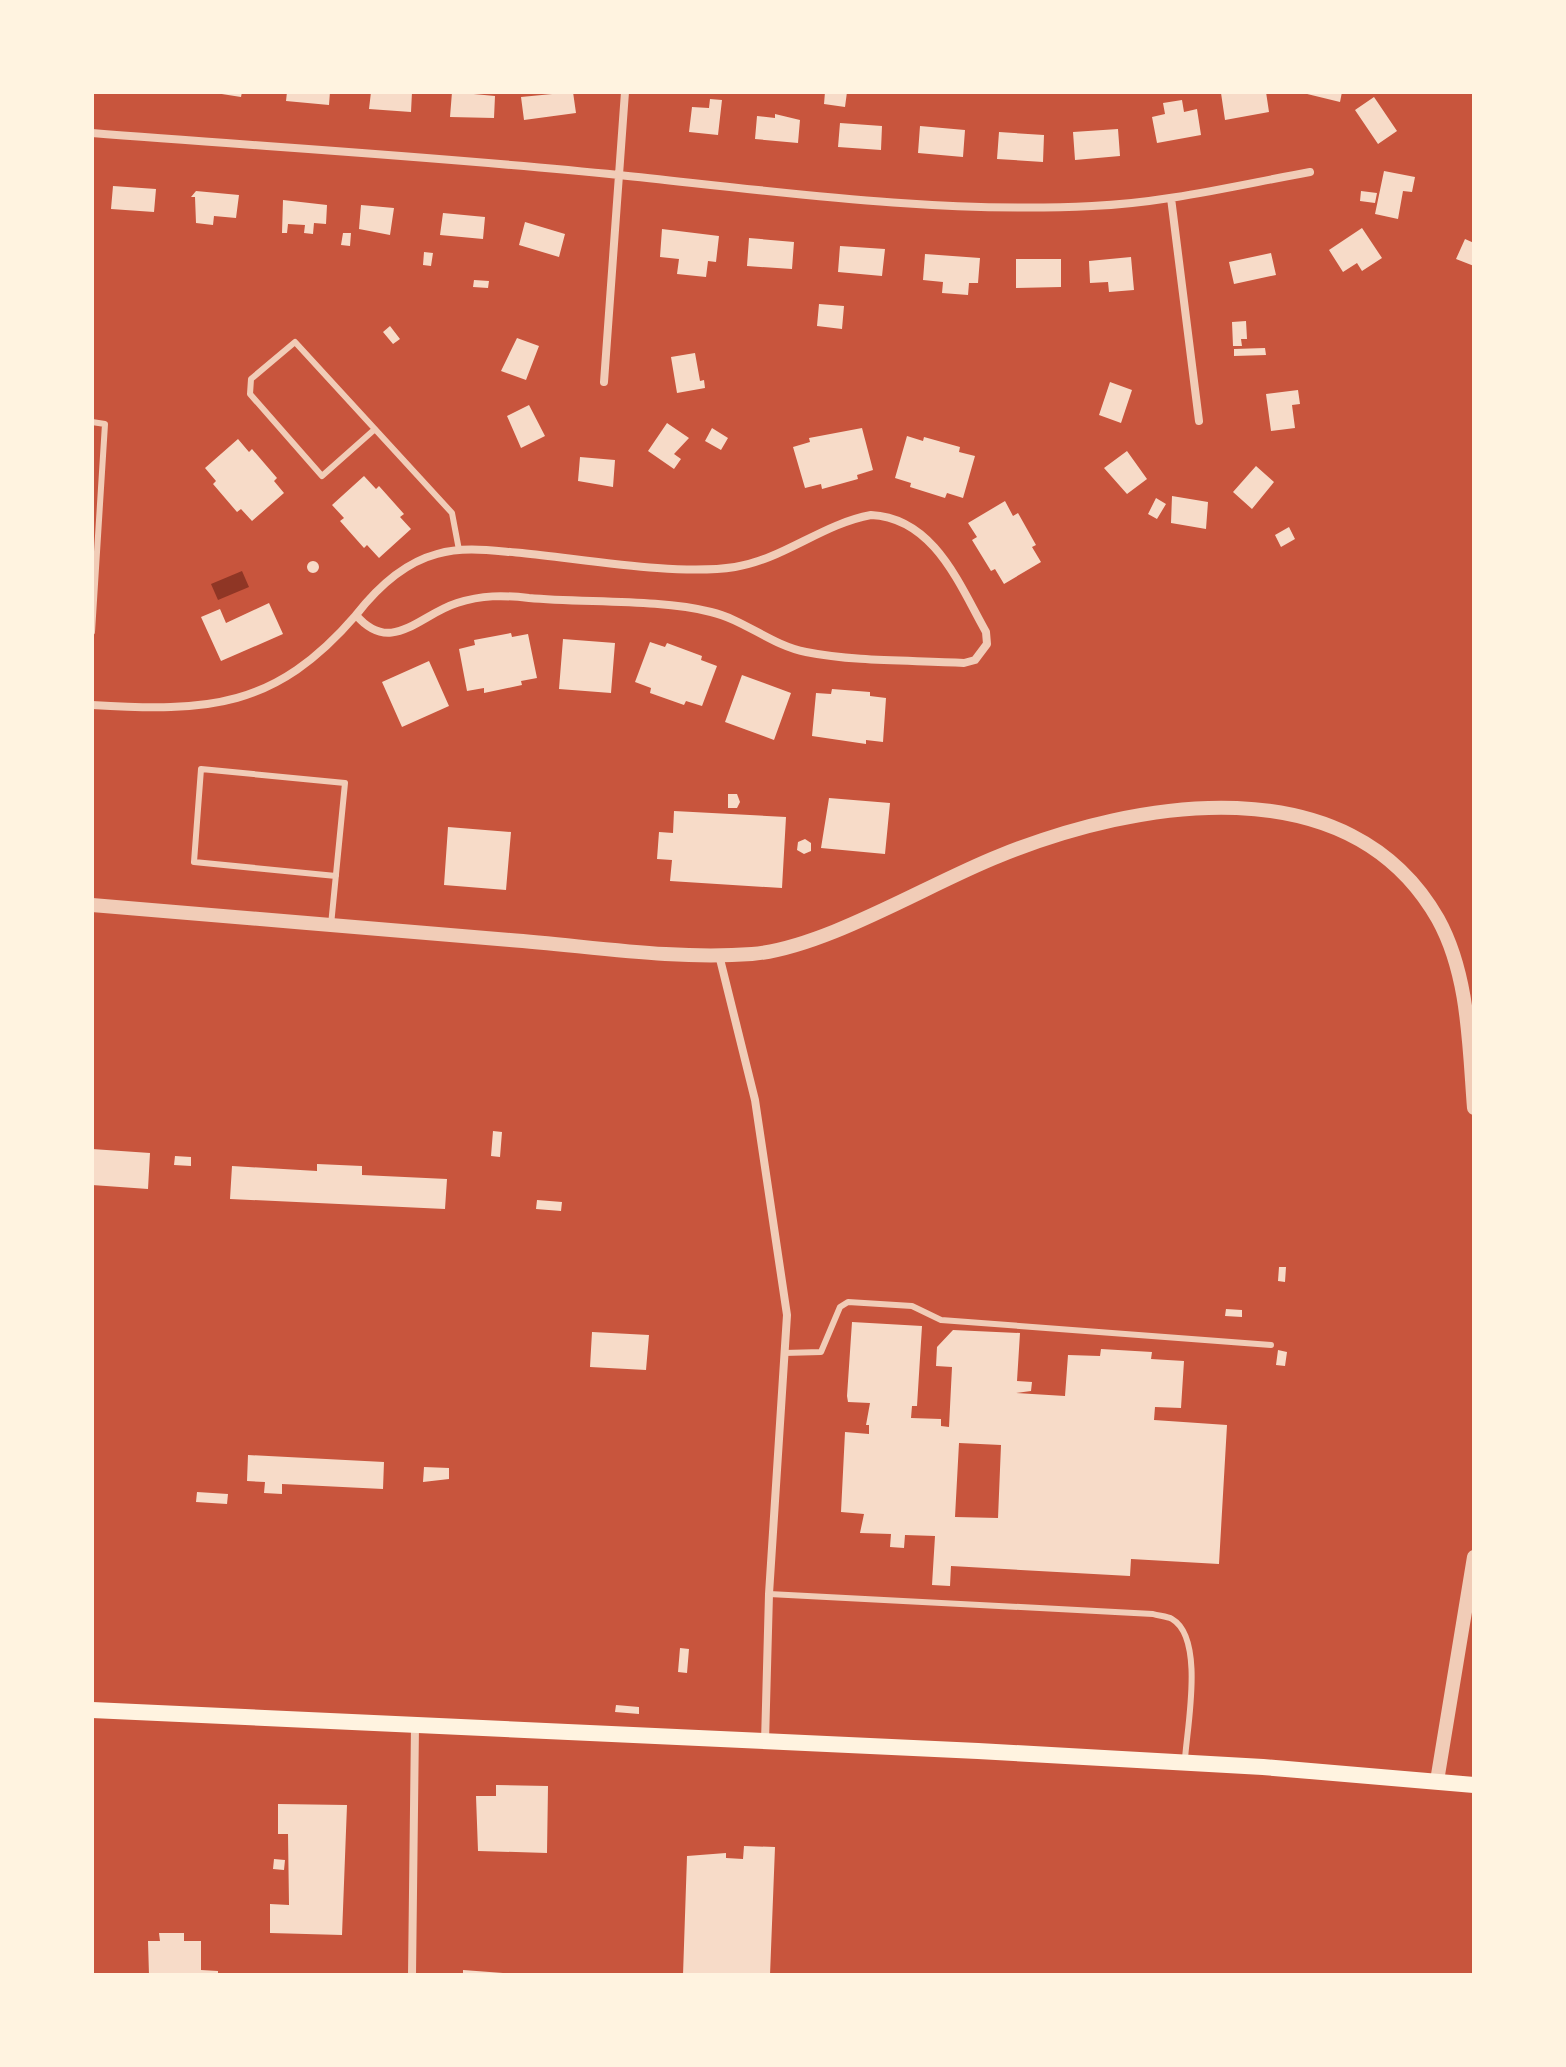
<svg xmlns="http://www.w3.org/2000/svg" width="1566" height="2067" font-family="Arial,sans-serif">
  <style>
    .water { fill: #8f3625 }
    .building { fill: #f7dbc8; fill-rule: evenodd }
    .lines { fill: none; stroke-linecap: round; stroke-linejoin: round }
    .service { stroke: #f1ccb7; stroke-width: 6 }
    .minor { stroke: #f1ccb7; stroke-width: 8 }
    .tertiary { stroke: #f1ccb7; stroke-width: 14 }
    .secondary { stroke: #fff3e0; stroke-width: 16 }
  </style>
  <rect width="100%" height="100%" fill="#c8553d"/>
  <path class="water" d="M242,571L249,587L218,600L211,584Z"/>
  <path class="building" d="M209,92H242L241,97Z
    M287,92H330L329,105L286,101Z
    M371,92H412L411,112L369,109Z
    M452,92L495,96L494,118L450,117Z
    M573,92L576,113L524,120L521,97Z
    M825,92H847L845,107L824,104Z
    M1266,92L1269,112L1225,120L1221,93Z
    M1299,92H1342L1340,102Z
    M1374,97L1397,131L1378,144L1355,110Z
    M710,99L722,100L718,135L689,132L692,107L709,108Z
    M1182,100L1184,112L1197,109L1201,135L1157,143L1152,117L1165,114L1163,103Z
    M775,114L800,120L798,143L755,139L757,116L775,118Z
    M840,123L882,126L881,150L838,147Z
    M920,126L965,130L963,157L918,153Z
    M1118,129L1120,156L1075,160L1073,132Z
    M999,132L1044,135L1043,162L997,159Z
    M1384,171L1415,177L1412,192L1403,191L1398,219L1375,214Z
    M113,186L156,189L154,212L111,209Z
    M196,191L239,195L236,218L214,216L213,225L196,223L195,197H191Z
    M1361,191L1377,193L1375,203L1360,201Z
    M283,200L327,205L326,224L314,223L313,234L304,233L305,225L288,224L287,233H282Z
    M361,205L394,208L390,235L359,229Z
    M443,213L485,217L483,239L440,235Z
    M525,222L565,234L559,257L519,245Z
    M1362,228L1382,258L1362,271L1357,263L1343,272L1329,250Z
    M662,229L719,236L716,262L708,261L706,277L677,274L679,259L660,257Z
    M343,233H351L350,246L341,245Z
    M749,238L794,242L792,269L747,266Z
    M1465,239L1474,243V266L1456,259Z
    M840,246L885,249L882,276L838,272Z
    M424,252L433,253L431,266L423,265Z
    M1271,253L1276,275L1234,284L1229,262Z
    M925,254L980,258L978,283H969L968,295L942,293L943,282L923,280Z
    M1131,257L1134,290L1109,292L1108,282L1090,283L1089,261Z
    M1016,259H1061V287L1016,288Z
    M474,280L489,281L488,288L473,287Z
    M819,304L844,306L842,329L817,326Z
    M1246,321L1247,339H1241L1242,346H1233L1232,322Z
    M390,326L400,339L393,344L383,332Z
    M517,338L539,346L526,380L501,371Z
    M1265,348L1266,355L1234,356V349Z
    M695,353L700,381L704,380L705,388L677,393L671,357Z
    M1110,382L1132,390L1121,423L1099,415Z
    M1298,390L1300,404L1292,405L1295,428L1271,431L1266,394Z
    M529,405L545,436L521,448L507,416Z
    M667,423L689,438L674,454L681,459L674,469L648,451Z
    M712,428L728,438L721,450L705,441Z
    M862,428L873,470L857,475L858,479L822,489L821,484L805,488L793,447L810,442L809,438Z
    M907,436L923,441L924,437L960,447L959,452L975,456L963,498L947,493L945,498L910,487L911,483L895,478Z
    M238,439L249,452L252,449L277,478L274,481L284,493L252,521L241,509L237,512L213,484L216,481L205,468Z
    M1127,451L1147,479L1127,494L1104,468Z
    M580,457L615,460L613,487L578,481Z
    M1256,466L1274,482L1252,509L1233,492Z
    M364,476L376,489L379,486L404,514L400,517L411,529L379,558L367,545L364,548L340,521L344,518L332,505Z
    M1172,496L1208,502L1206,529L1171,523Z
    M1156,498L1166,504L1157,519L1148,514Z
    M1005,501L1013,516L1018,513L1036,545L1032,547L1041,562L1004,584L995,569L991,571L972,540L977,537L968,523Z
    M1289,527L1295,539L1281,547L1275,535Z
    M307 567a6 6 0 1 1 12 0a6 6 0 1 1-12 0Z
    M269,603L283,634L221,661L201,617L220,609L226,623Z
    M511,633L512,637L528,634L537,678L521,681L522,685L484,693V688L467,691L459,649L475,645L474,640Z
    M563,639L615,643L611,693L559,689Z
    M650,642L665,647L667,643L702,656L701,660L717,666L702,706L686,701L684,705L650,693L651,688L635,682Z
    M429,661L449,706L402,727L382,682Z
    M742,675L791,693L774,740L725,722Z
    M832,689L870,692V696L886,698L883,742L866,740V744L812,736L816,693L831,694Z
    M728,794H737L740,802L737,808H728Z
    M829,798L890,803L885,854L821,848Z
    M674,811L786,817L782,888L670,881L672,860L657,859L659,832L673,833Z
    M448,827L511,832L506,890L444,885Z
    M805,839L811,843V851L804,854L797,850L798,842Z
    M493,1131L502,1132L500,1157L491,1156Z
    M92,1149L150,1153L148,1189L92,1185Z
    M175,1156L191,1157V1166L174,1165Z
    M317,1164L362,1166V1175L447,1179L445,1209L230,1199L232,1166L317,1171Z
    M537,1200L562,1202L561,1211L536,1209Z
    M1279,1267H1286L1285,1282L1278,1281Z
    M1226,1309L1242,1310V1317L1225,1316Z
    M852,1322L922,1326L917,1406H912L911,1418L941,1419V1426L949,1427L952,1367L936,1366L937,1347L953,1330L1020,1333L1017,1381L1032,1382L1031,1391L1016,1393L1065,1396L1068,1355L1100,1356L1101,1349L1152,1352L1151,1359L1184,1361L1181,1408L1155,1407L1154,1420L1227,1425L1219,1564L1131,1559L1130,1576L951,1566L950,1586L932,1585L935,1536L905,1535L904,1548L890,1547L891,1534L860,1533L864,1514L841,1512L845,1432L869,1434V1425H866L870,1403L848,1402L847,1396ZM959,1443L1001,1445L998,1518L955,1517Z
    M592,1332L649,1335L646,1370L590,1367Z
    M1278,1350L1287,1352L1285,1366L1276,1365Z
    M248,1455L384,1462L383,1489L282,1484V1494L264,1493L265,1482L247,1481Z
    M424,1467L449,1468V1479L423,1482Z
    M197,1492L228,1494L227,1504L196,1502Z
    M680,1648L689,1649L687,1673L678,1672Z
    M616,1705L639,1707V1714L615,1712Z
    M496,1785L548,1786L547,1853L478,1851L476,1796H496Z
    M278,1804L347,1805L342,1935L270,1933V1904L289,1905L288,1834H278Z
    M744,1846L775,1847L770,1975H683L687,1856L726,1853V1858L743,1859Z
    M274,1859L285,1860L284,1870L273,1869Z
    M159,1933H184V1941H201V1970L218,1971V1975H149L148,1941H160Z
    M463,1970L503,1973V1975H463Z"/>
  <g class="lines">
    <path class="service" d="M92,422L105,424L92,632
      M375,429L322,476L250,394L251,379L295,342L452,513L459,550
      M331,925L345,783L201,769L194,862L336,876
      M784,1353L821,1352L840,1307L848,1302L912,1306L941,1320L1271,1345
      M769,1594L1153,1614C1159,1616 1167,1616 1172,1619C1205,1638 1187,1727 1185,1759"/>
    <path class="minor" d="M92,133C268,147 444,157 619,175C772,191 938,214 1092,206C1165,203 1238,185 1310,172
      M1171,198L1199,421
      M604,382L625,92
      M871,515C934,518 959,584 986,632L987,644L975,660L964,663C912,660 856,662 806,652C771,645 745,620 711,612C660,599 584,603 529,598C503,595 482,595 457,603C419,615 391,656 356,615C377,588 403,563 437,554C465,546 494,551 522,553C583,559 677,576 735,567C784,559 822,524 871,515Z
      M92,705C208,712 275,709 356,615
      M719,955L755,1100L787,1315L769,1594L765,1742
      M412,1975L415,1726"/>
    <path class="tertiary" d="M92,905C231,917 371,928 510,940C590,946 672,960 752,954C825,948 928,884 999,856C1137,800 1349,763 1438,919C1469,975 1469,1045 1474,1108
      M1437,1781L1474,1557"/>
    <path class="secondary" d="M92,1710L978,1751L1263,1767L1474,1785"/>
  </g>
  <rect width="1566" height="2067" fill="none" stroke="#fff3e0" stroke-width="188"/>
</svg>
